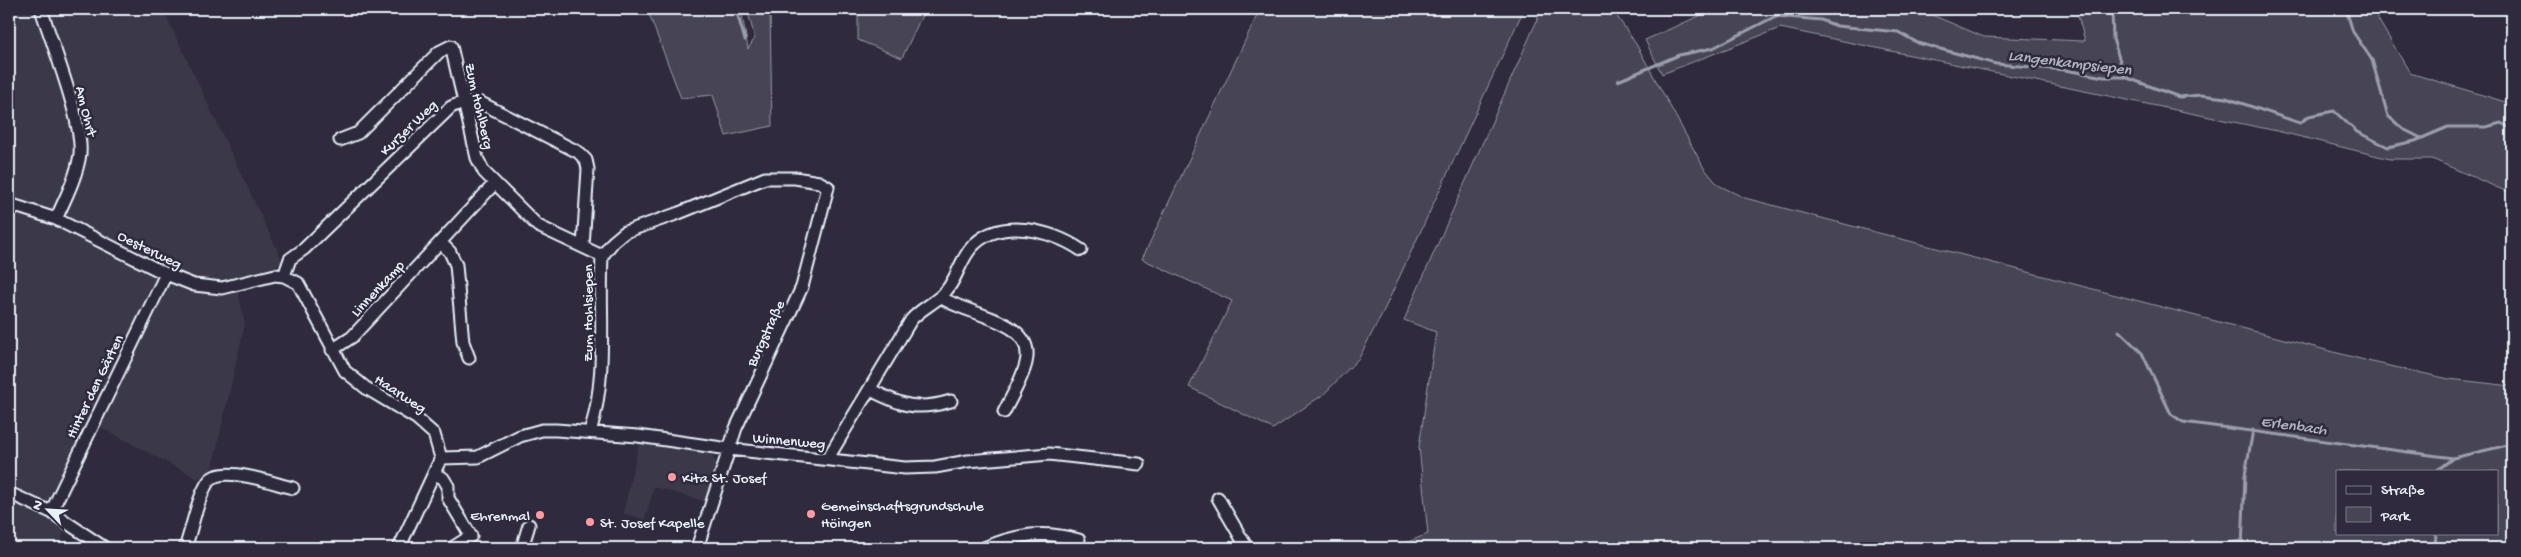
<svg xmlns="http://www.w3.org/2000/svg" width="2521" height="557" font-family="'Gochi Hand',sans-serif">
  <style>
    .built { fill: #3b3749 }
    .green { fill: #464455; stroke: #979aa6; fill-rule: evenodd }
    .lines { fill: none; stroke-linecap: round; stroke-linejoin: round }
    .stream { stroke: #9c9fab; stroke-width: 3 }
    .minor-casing { stroke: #e8f1f8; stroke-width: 15 }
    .minor { stroke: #2f2a3d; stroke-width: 11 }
    .poi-dot { fill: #ff9aa2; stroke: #2f2a3d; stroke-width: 2 }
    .labels { text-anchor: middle; stroke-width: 5; stroke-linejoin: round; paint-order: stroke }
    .street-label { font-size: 15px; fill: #e8f1f8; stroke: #2f2a3d }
    .poi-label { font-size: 15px; fill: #e8f1f8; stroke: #2f2a3d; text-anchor: start }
    .water-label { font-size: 16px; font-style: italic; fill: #afb4be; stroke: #2f2a3d }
  </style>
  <rect width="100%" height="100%" fill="#2f2a3d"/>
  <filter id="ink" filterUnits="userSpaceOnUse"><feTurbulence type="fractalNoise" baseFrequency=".02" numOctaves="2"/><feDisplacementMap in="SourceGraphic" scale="10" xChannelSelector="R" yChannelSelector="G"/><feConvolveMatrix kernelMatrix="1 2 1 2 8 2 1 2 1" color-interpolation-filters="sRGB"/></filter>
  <g filter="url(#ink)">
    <path class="built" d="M9,9H163L284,264L236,280L245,324L212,469L198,479L100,427L64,506V530L60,548H9Z
      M639,443L712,455L716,462V467L706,502L654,487L645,520L623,513Z"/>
    <path class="green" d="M647,9H741L748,49L755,38L747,9H770L772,126L726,136L713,95L681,98Z
      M858,9H925L902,58L858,40Z
      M1260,9H1524L1384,310L1359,358L1324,394L1273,429L1189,387L1232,301L1142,259Z
      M1542,9H1612L1636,44L1704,168L1718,185L1745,198L2372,362L2449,379L2512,386V548H1392L1428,534L1419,447L1436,332L1404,320ZM2337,471H2497V533H2337Z
      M1715,9H1918L1984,37L2085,41L2076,9H2372L2410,73L2512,104V194L2432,159H2390L2277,131L1780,28L1662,74L1645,40Z"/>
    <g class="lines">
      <path class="stream" d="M736,9L745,40
        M2112,9L2113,39L2125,77
        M2346,9L2353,32L2372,60L2388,116L2403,129L2421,138
        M1618,81L1679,55L1713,48L1776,16L1821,20L1837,26L1898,32L1918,43L1996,64L2065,70L2104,77H2125L2179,97L2201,95L2226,98L2300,123L2309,116L2334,111L2357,132L2388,147L2415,141L2448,127H2486L2501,123L2512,129
        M2119,331L2142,353L2171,414L2183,422L2453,458L2512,444
        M2436,471L2453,458
        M2187,548L2243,541
        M2242,548L2245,475L2253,430
        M2435,548L2436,533"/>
      <g class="minor-casing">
        <path id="minor" d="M41,9C52,43 83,122 80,154C77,176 65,199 56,219
          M340,140L358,133L439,52L451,46L477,158L484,172L538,226L602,256
          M9,204L56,219L166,274L194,285L222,288L275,275L284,276L298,283L345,371L366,388L416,418L434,434L441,458L399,548
          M440,242L450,252L456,265L463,342L469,358
          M284,276L290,259L304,249L451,107L463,102L481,103L578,152L586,160L588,169L583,247
          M941,297C966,316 1037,319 1026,363C1022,380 1011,397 1004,412
          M332,350L352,337L495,183
          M871,390C902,406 917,411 951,401
          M590,432C608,375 599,315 602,256L613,242L625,232L679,213L765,178H795L819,182L828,187L802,287L736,428L697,548
          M441,458L478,457L520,436L542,430H556L638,436L729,449L905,468L935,467L968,461L1049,454L1139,464
          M828,458L911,320C921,308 936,303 946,291C957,278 960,261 971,248C998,216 1052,230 1081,250
          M434,474L443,478L448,486V498L471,536L452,548
          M9,493L51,512L105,548
          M1218,498L1247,548
          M51,512L166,274
          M185,548C192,529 197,499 208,482C220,463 274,484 293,488
          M522,548L529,525
          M984,548C1018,534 1043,530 1079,540"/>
      </g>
      <use href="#minor" class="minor"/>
    </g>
  </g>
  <g class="poi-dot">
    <circle cx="672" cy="477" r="5"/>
    <circle cx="811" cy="514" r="5"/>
    <circle cx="540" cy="515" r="5"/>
    <circle cx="590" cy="522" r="5"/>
  </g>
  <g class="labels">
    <g class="street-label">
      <text transform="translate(480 106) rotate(77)" y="5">Zum Hohlberg</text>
      <text transform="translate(87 111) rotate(76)" y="5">Am Ohrt</text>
      <text transform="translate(408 127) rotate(-44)" y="5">Kurzer Weg</text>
      <text transform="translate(150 249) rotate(26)" y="5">Oesterweg</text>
      <text transform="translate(377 288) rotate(-47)" y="5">Linnenkamp</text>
      <text transform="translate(587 313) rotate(-90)" y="5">Zum Hohlsiepen</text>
      <text transform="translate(765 333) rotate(-65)" y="5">Burgstraße</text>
      <text transform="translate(94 386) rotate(-64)" y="5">Hinter den Gärten</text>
      <text transform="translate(401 393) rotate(33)" y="5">Haarweg</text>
      <text transform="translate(789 440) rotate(5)" y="5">Winnenweg</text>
    </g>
    <g class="poi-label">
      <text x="682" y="482">Kita St. Josef</text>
      <text x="821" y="510">Gemeinschaftsgrundschule<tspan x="821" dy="17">Höingen</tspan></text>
      <text x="530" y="520" text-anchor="end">Ehrenmal</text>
      <text x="600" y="527">St. Josef Kapelle</text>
    </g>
    <g class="water-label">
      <text transform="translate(2070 61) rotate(7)" y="6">Langenkampsiepen</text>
      <text transform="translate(2294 424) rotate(8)" y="6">Erlenbach</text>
    </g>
  </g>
  <rect width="2521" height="557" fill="none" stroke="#2f2a3d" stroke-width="30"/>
  <rect x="15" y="15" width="2491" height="527" fill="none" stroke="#e8f1f8" stroke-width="2" filter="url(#ink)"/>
  <rect x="2336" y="470" width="162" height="65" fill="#2f2a3d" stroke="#797a88"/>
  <rect x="2346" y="486" width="25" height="8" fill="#2f2a3d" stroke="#797a88"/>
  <text x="2381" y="494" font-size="15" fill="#e8f1f8">Straße</text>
  <rect x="2346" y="507" width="25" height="15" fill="#464455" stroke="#797a88"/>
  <text x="2381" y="520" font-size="15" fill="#e8f1f8">Park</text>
  <g transform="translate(48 510) rotate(295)" stroke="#2f2a3d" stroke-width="4" paint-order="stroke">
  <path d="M0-4L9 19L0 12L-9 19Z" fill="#e8f1f8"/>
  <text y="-8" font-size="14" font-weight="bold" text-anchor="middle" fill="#e8f1f8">N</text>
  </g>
</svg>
